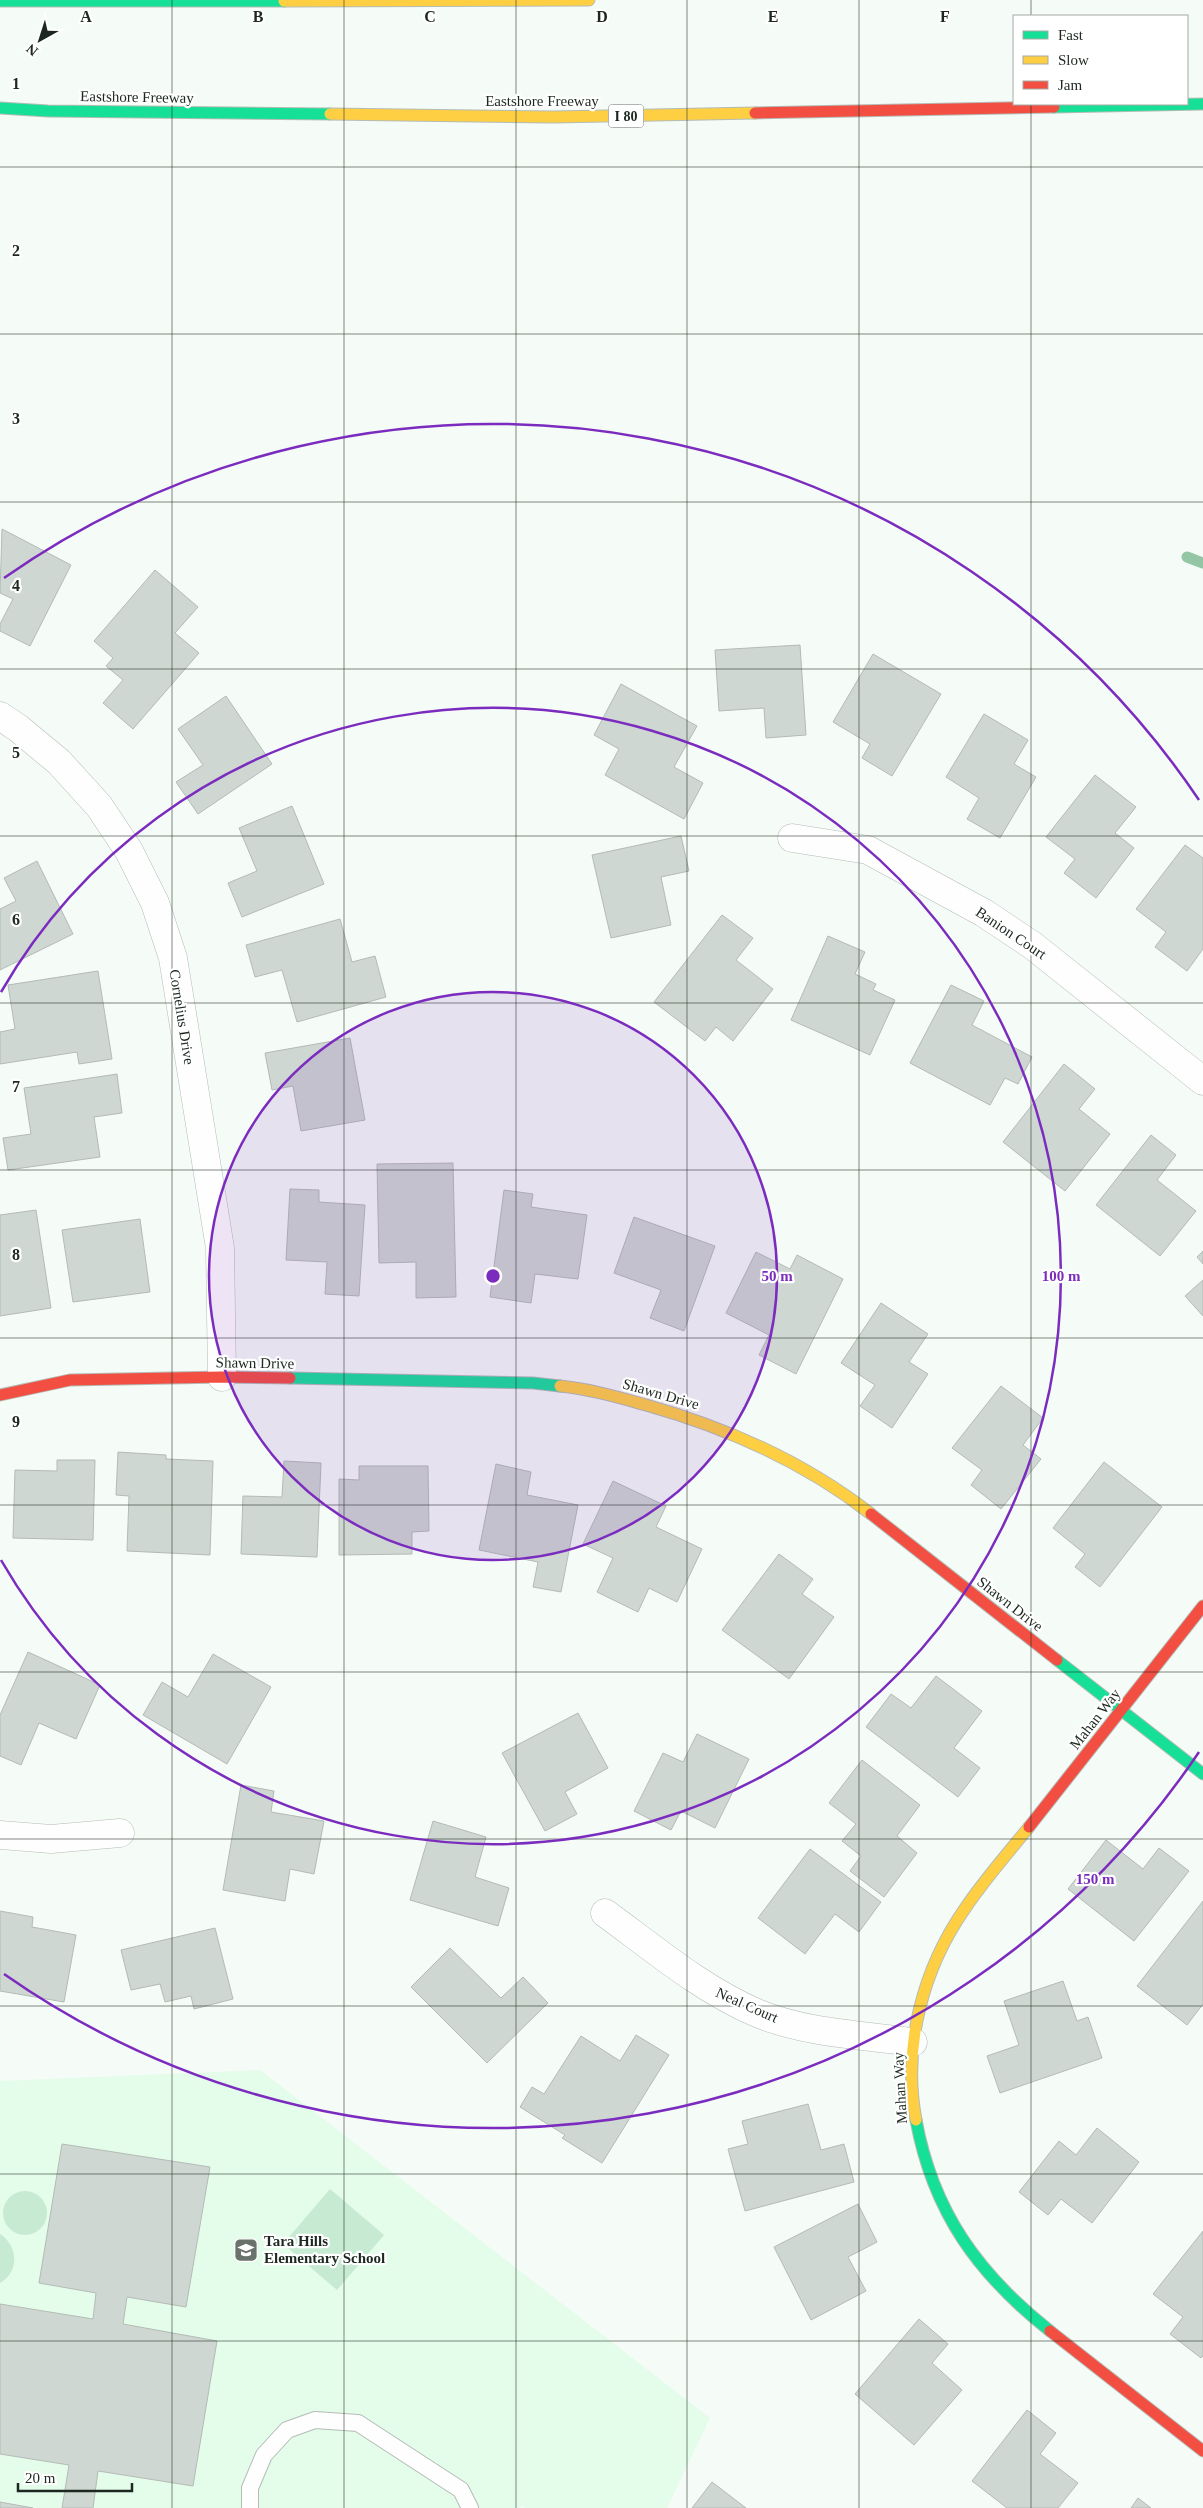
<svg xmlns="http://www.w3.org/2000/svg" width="1203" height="2508" font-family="Georgia,serif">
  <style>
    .built { fill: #e4fcea }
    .green { fill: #c7ead2 }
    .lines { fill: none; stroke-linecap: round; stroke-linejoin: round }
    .stream { stroke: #94c6a5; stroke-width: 11 }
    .building { fill: #ced7d1; stroke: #b4bbb6 }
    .lane-casing { stroke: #b4bcb6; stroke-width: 18 }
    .street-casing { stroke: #b4bcb6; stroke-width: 29 }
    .fast-casing { stroke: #b4bcb6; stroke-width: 13 }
    .slow-casing { stroke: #b4bcb6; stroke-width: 13 }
    .jam-casing { stroke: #b4bcb6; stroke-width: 13 }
    .lane { stroke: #fefefe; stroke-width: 16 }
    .street { stroke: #fefefe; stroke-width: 28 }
    .fast { stroke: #16e098; stroke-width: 11 }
    .slow { stroke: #ffcf43; stroke-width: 11 }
    .jam { stroke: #f24e42; stroke-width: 11 }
    .grid { fill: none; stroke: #1d2820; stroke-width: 1; stroke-opacity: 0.55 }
    .ring { fill: none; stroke: #7b2cbf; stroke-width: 2.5 }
    .labels { text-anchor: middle; stroke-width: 4.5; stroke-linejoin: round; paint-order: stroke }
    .shield { fill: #fff; stroke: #616863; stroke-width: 1 }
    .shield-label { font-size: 14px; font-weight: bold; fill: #1d2820 }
    .street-label { font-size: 15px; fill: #1d2820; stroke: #fff }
    .poi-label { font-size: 15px; font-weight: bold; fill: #1d2820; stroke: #fff; text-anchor: start }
    .grid-label { font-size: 16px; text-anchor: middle; font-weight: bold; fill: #1d2820; stroke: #fff; stroke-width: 4.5; stroke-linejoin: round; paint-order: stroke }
    .centre { fill: #7b2cbf; stroke: #fff; stroke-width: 2.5 }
    .ring-label { font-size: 15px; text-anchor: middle; font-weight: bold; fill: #7b2cbf; stroke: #fff; stroke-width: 4.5; stroke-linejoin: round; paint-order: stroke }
  </style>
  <rect width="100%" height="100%" fill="#f5fbf6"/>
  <path class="built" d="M260,2070L710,2418L667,2508H525L522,2506L520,2508H0V2081Z"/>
  <path class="green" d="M330,2189L384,2235L337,2290L283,2244Z
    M3 2213a22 22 0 1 1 44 0a22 22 0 1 1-44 0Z
    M0,2234C18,2245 20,2272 0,2283Z"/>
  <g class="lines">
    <path class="stream" d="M1187,557L1203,563"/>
  </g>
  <path class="building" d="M2,529L71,565L30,646L0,631V624L13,599L0,593Z
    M155,570L198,607L175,633L199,653L133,729L103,703L123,680L106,666L113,658L94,641Z
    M800,645L806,735L766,738L764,708L719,711L715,650Z
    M873,654L941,694L892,776L862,758L870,744L833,722Z
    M621,684L697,726L674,767L703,783L684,819L605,775L619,749L594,735Z
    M226,696L272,764L198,814L176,782L203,765L178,729Z
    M984,714L1028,740L1014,764L1036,777L1000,838L967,819L979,798L946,777Z
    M1095,775L1136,807L1115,833L1134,848L1096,898L1064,873L1075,859L1046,837Z
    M292,806L324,884L242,917L228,883L257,871L239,828Z
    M681,836L689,871L661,877L671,925L611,938L592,855Z
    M1185,845L1203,858V949L1187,971L1155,947L1166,932L1136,909Z
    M37,861L73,934L0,970V909L16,901L4,878Z
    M722,915L753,938L736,960L773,989L733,1041L716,1027L705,1041L654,1002Z
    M340,919L352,962L375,956L386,997L297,1022L282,970L255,977L246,945Z
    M828,936L865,952L855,974L876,984L873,990L895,1000L870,1055L791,1020Z
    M98,971L112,1059L79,1064L77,1052L0,1064V1032L15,1029L8,985Z
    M951,985L984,1001L972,1025L1032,1057L1018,1084L1005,1078L990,1105L910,1063Z
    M350,1038L365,1120L301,1131L293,1086L272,1090L265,1053Z
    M1064,1064L1095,1089L1079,1109L1110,1134L1065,1191L1003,1142Z
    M117,1074L122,1113L94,1117L100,1157L8,1170L3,1138L31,1134L24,1088Z
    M1151,1135L1176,1155L1157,1180L1196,1211L1160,1256L1096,1205Z
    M453,1163L456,1297L416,1298V1262L379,1263L377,1164Z
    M290,1189L319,1190V1202L365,1205L359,1296L325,1294L327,1262L286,1260Z
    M504,1190L533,1194L531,1207L587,1215L578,1279L535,1274L531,1303L490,1297Z
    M36,1210L51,1308L0,1316V1215Z
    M634,1217L715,1246L684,1331L650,1318L661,1290L614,1273Z
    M140,1219L150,1292L73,1302L62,1230Z
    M1203,1251V1264L1197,1257Z
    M756,1252L790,1269L797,1255L843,1279L796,1374L759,1355L769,1335L726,1313Z
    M1203,1280V1316L1185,1296Z
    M881,1303L928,1334L909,1362L928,1374L892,1428L860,1406L875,1385L841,1363Z
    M1001,1386L1043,1418L1023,1445L1041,1459L1001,1509L971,1485L982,1470L952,1448Z
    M118,1452L166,1455V1459L213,1461L210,1555L127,1551L129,1496L116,1495Z
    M57,1460H95L93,1540L13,1538L15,1470L57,1471Z
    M284,1461L321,1463L317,1557L241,1554L243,1496L282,1497Z
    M1104,1462L1162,1507L1100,1587L1075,1567L1085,1554L1053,1528Z
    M496,1464L531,1472L527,1495L578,1505L561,1592L533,1587L538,1562L479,1550Z
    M359,1466H428L429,1531L412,1532V1554L339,1555V1479L359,1480Z
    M613,1481L666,1506L656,1527L702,1549L677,1602L649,1588L638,1612L597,1592L613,1558L583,1544Z
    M779,1554L813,1579L802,1594L834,1617L789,1679L722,1630Z
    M28,1652L100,1685L76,1739L39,1723L21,1765L0,1756V1715Z
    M213,1654L271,1687L227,1764L143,1715L162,1682L188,1697Z
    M936,1676L982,1711L954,1748L980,1768L958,1797L866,1727L891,1694L911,1708Z
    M578,1713L608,1768L565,1792L577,1814L545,1831L502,1753Z
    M697,1734L749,1759L715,1828L681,1811L671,1830L634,1811L663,1753L683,1762Z
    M862,1760L920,1805L897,1836L917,1853L884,1897L850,1871L861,1856L842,1841L856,1824L829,1803Z
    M241,1785L274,1791L271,1812L324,1821L314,1874L290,1869L285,1901L223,1890Z
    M433,1821L486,1837L475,1877L509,1888L498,1926L410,1900Z
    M1106,1840L1143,1869L1159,1848L1189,1871L1134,1941L1068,1889Z
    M810,1849L881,1902L859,1932L835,1914L805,1954L758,1918Z
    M1203,1901V2004L1187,2025L1137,1986Z
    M0,1911L33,1917L32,1927L76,1935L64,2002L0,1991Z
    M215,1928L233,1999L194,2009L191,1996L165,2002L160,1984L131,1990L121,1950Z
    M450,1948L501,1998L523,1977L548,2003L487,2063L411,1987Z
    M1063,1981L1077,2021L1088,2017L1102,2058L1000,2093L987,2056L1019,2045L1004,2001Z
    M636,2035L669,2055L602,2163L562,2138L565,2135L520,2107L532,2087L544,2094L581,2036L620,2061Z
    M808,2104L821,2150L844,2144L854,2182L745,2211L728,2149L748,2144L742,2121Z
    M1097,2128L1139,2162L1092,2223L1061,2199L1048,2215L1019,2192L1059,2141L1076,2155Z
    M62,2144L210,2167L186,2307L127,2297L123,2324L217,2341L193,2486L98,2471L93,2508H62L69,2465L0,2454V2304L93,2319L96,2293L39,2283Z
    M858,2204L877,2242L848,2257L866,2291L811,2320L774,2247Z
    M1203,2231V2356L1201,2358L1170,2334L1183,2317L1153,2294Z
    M919,2319L948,2344L932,2363L962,2390L914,2445L855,2394Z
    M1027,2410L1056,2433L1040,2454L1078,2483L1058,2508H1007L972,2481Z
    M712,2482L746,2508H692Z
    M1138,2498L1151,2508H1131Z
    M0,2502L33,2508H0Z"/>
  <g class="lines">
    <g class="lane-casing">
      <path id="lane" d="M250,2508V2488L264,2455L287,2430L315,2420L358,2423L461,2490L470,2508"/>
    </g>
    <g class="street-casing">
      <path id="street" d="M0,716L18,728L59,762L99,806L129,851L155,903L173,958L220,1248L222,1377
        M792,838L868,850L984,913L1032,945L1203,1081
        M0,1835L51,1839L120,1833
        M605,1913C653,1948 701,1989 757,2013C805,2033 861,2035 913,2042"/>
    </g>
    <g class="fast-casing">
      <path id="fast" d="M0,1H284
        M1054,107L1203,104
        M0,108L48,111L330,114
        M290,1378L533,1383L560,1386
        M1057,1660L1203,1774
        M916,2120C933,2212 978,2274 1050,2331"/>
    </g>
    <g class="slow-casing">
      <path id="slow" d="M284,1L589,0
        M330,114L554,117L755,113
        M560,1386C590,1389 617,1397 646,1405C728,1428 803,1461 871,1514
        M916,2120C902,2046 923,1968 966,1907C985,1879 1008,1853 1029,1827"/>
    </g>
    <g class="jam-casing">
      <path id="jam" d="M755,113L1054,107
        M0,1395L70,1380L222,1377L290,1378
        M871,1514L1057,1660
        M1029,1827L1203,1606
        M1050,2331L1203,2451"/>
    </g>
    <use href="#lane" class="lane"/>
    <use href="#street" class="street"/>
    <use href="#fast" class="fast"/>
    <use href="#slow" class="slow"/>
    <use href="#jam" class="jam"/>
  </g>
  <path class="grid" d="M172,0V2508M344,0V2508M516,0V2508M687,0V2508M859,0V2508M1031,0V16M1031,104V2508M0,167H1203M0,334H1203M0,502H1203M0,669H1203M0,836H1203M0,1003H1203M0,1170H1203M0,1338H1203M0,1505H1203M0,1672H1203M0,1839H1203M0,2006H1203M0,2174H1203M0,2341H1203"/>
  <circle cx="493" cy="1276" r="284" fill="#7b2cbf" fill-opacity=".12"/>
  <g class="ring">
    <circle cx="493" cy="1276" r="284"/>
    <path d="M1 992A568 568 0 1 1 1 1560"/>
    <path d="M1199 1752A852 852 0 0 1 4 1974M4 578A852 852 0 0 1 1199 800"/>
  </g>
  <defs>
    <g id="school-square" transform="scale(1.25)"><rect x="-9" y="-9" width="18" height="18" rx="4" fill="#69726b" stroke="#fff"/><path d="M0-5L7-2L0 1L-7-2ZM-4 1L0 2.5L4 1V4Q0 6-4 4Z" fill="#fff"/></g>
  </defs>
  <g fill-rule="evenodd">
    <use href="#school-square" x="246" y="2250"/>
  </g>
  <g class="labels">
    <rect class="shield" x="608.5" y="104.5" width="35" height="23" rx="4"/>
    <g class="shield-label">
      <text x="626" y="121">I 80</text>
    </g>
    <g class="street-label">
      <text transform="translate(137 97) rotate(1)" y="5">Eastshore Freeway</text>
      <text x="542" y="106">Eastshore Freeway</text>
      <text transform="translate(1011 933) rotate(34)" y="5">Banion Court</text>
      <text transform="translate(182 1017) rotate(81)" y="5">Cornelius Drive</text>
      <text transform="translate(255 1363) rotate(1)" y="5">Shawn Drive</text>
      <text transform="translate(661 1394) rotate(16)" y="5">Shawn Drive</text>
      <text transform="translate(1010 1604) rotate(38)" y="5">Shawn Drive</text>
      <text transform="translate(1095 1719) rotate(-52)" y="5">Mahan Way</text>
      <text transform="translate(747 2005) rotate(24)" y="5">Neal Court</text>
      <text transform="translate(900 2088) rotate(-93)" y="5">Mahan Way</text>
    </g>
    <g class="poi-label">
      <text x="264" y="2246">Tara Hills<tspan x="264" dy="17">Elementary School</tspan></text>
    </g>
  </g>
  <g class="grid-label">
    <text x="86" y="22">A</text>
    <text x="258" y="22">B</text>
    <text x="430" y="22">C</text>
    <text x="602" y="22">D</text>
    <text x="773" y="22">E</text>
    <text x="945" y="22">F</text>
    <text x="16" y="89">1</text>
    <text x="16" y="256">2</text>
    <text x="16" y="424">3</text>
    <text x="16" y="591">4</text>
    <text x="16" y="758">5</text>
    <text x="16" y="925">6</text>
    <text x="16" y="1092">7</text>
    <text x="16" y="1260">8</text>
    <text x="16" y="1427">9</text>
  </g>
  <circle cx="493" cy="1276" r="8" class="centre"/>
  <g class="ring-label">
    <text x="777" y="1281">50 m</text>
    <text x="1061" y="1281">100 m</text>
    <text x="1095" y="1884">150 m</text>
  </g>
  <rect x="1013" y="15" width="175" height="90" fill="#ffffff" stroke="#a5a9a6"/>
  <rect x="1023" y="31" width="25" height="8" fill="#16e098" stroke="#a5a9a6"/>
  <text x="1058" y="40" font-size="15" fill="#1d2820">Fast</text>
  <rect x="1023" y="56" width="25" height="8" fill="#ffcf43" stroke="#a5a9a6"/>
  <text x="1058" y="65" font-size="15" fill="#1d2820">Slow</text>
  <rect x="1023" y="81" width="25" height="8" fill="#f24e42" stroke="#a5a9a6"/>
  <text x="1058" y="90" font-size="15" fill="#1d2820">Jam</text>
  <g transform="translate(40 40) rotate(219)" stroke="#ffffff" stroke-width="4" paint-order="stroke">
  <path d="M0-4L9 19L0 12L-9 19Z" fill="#1d2820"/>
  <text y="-8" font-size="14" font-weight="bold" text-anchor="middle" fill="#1d2820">N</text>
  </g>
  <path d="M18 2483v8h114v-8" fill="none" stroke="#1d2820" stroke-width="2.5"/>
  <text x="25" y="2483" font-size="15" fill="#1d2820" stroke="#ffffff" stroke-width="4" paint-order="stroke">20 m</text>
</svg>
